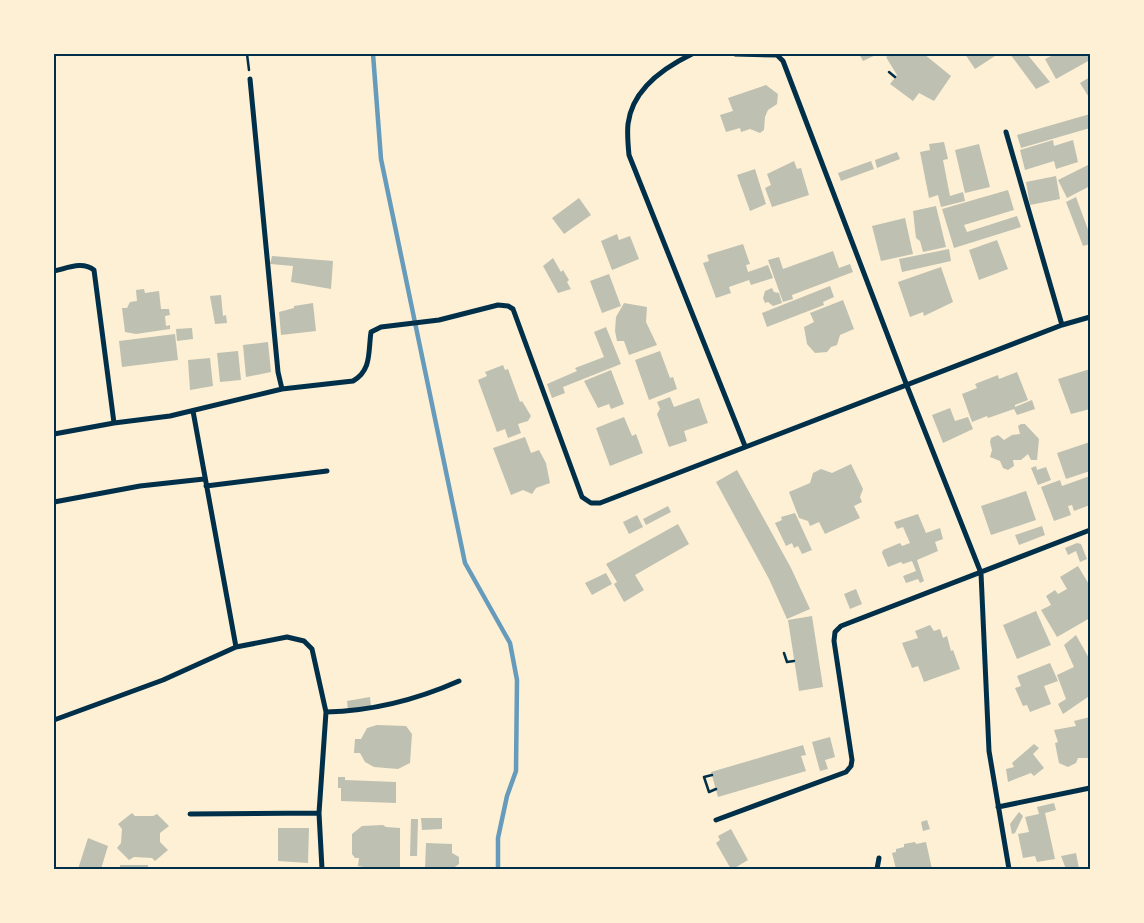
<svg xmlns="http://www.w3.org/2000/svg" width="1144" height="923" font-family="Jost,sans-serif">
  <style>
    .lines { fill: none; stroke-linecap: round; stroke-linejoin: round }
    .stream { stroke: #669bbc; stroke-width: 4.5 }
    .building { fill: #bec0b2 }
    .path { stroke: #003049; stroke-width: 2.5 }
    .minor { stroke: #003049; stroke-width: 5 }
    .neatline { fill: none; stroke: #003049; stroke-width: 2 }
  </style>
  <rect width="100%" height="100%" fill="#fdf0d5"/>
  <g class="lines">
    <path class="stream" d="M373,54L381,159L465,563L510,643L517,680L516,771L507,796L498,838V869"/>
  </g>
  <path class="building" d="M859,54H878L863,61Z
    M891,54H924L951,76L934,101L919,93L913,101L890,84L897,75L886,57Z
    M965,54H998L975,69Z
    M1010,54H1027L1050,82L1036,89Z
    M1055,54H1090V60L1056,79L1045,59Z
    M1090,77V99L1080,83Z
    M766,85L778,94L777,104L768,110L765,117L764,130L760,133L750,129L741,132L740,128L726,132L720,115L733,111L728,98Z
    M1090,114V128L1021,148L1017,135Z
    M1053,140L1054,146L1073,140L1078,162L1056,169L1054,161L1025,170L1020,150Z
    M944,142L948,159L943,160L950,196L963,192L965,201L941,207L938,195L929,198L920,152L930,150L929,144Z
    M979,144L990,187L965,193L955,150Z
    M897,152L900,159L877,168L875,160Z
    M794,161L797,169L801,168L809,195L772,207L765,188L771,185L767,174Z
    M871,161L874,169L841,181L838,173Z
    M1090,164V186L1067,198L1058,180Z
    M755,169L766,204L750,211L737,175Z
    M1056,176L1060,199L1030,205L1026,182Z
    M1008,190L1014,210L964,225L967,232L1017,216L1021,227L954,248L942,209Z
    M1076,197L1090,235V244L1083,246L1066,202Z
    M579,198L591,215L564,234L552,218Z
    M936,206L946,247L923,252L920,241L916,238L913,211Z
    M905,218L913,254L881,261L872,226Z
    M617,234L619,240L630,236L639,259L612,270L601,241Z
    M997,240L1008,269L979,280L969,250Z
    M743,244L750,264L746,265L748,272L768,265L773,278L751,285L749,280L729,287L731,293L716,298L703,263L709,261L707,255Z
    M949,249L951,261L902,272L899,259Z
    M833,251L839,268L850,264L853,272L792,295L793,299L783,302L768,260L779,257L783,269Z
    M272,256L333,261L331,289L291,282L293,266L270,264Z
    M553,258L561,272L563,270L569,280L567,282L571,289L558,293L543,266Z
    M941,267L953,302L924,316L923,312L910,317L898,282Z
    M609,274L621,306L602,313L590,281Z
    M830,286L834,297L823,302L824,305L767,327L762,313Z
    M772,288L774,292L779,293L782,303L773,306L768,302L765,303L763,298L765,291Z
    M144,289L145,293L159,291L161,309H169L170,315L165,316L166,326L170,325V329L136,334L125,332L122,308H127L130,302L137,301L136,290Z
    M221,295L223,316L226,315L227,323L215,324L210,296Z
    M843,300L854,329L840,335L837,345L831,347L827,352L815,353L807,344L804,327L814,322L810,313Z
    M313,303L316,331L281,335L279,312L294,308V306Z
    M624,303L647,307L646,322L657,345L629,355L624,341H617L615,331L616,317Z
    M606,327L621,364L563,387L565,393L552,398L547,384L577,371L575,368L604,357L594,332Z
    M192,328L193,339L177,341L176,329Z
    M175,334L178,360L122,367L119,341Z
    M268,342L271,372L246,377L243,345Z
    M238,351L241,380L220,382L217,353Z
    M660,351L670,378L673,377L677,389L649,400L635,360Z
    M210,358L213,386L190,390L188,360Z
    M503,365L505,370L508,369L520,402L522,401L531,416L528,421L518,424L521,433L508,438L505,429L497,432L478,380L487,376L485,372Z
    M1090,369V409L1071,414L1058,379Z
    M611,370L624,404L611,409L609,404L598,408L584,381Z
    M1017,372L1028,400L1015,405V407L1032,400L1035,409L1017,415L1014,409L988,418L987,416L972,422L962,394L977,388L975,384L998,375L999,379Z
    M670,397L674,407L699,398L708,423L684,431L687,441L669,447L657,414L660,409L657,402Z
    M950,408L955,421L968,417L973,429L943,443L932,415Z
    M624,417L632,436L636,434L643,453L610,466L596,428Z
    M1021,424H1025L1039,439L1037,460H1031L1028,454L1021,460H1013L1014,466L1008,470L1003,468L1000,461L990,457L992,450L990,442L991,438L998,435L1004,440L1012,435L1020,434L1018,426Z
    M525,437L531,453L539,450L546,463L550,483L536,488L532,494L523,490L511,495L493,448Z
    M1090,442V471L1066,479L1057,453Z
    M851,464L863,489L860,497L862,502L854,506L860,518L825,534L819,522L810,526L808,521L799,518L789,492L810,483L813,473L821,469L832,473Z
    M1036,466L1037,470L1046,467L1051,480L1038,485L1031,468Z
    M737,470L791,568L810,609L787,619L769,579L716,482Z
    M1090,476V505L1074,511L1072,505L1068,506L1071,515L1054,521L1041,487L1060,480L1062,486Z
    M1026,491L1036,520L991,535L981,506Z
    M668,506L671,512L646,525L643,519Z
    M795,513L812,550L802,554L798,546L794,548L792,543L786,546L775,523L782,520L781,517Z
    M918,514L926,533L940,528L943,539L935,542L938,551L917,560L924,581L920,583L918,579L906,583L903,576L916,571L912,561L903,564L901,562L888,567L882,553L883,550L900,543L902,546L910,543L903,527L897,529L894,522Z
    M637,515L643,527L629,534L623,522Z
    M678,524L689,544L635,575L644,590L624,602L614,584L617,582L606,564Z
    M1042,526L1045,535L1019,545L1015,535Z
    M1077,543L1081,544L1087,559L1080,562L1076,551L1068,555L1065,548Z
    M1078,566L1090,586V618L1057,637L1041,610L1051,605L1046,596L1055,590L1058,594L1067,589L1060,577Z
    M606,573L612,584L592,595L585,583Z
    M856,589L862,604L850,609L844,594Z
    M1036,611L1051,645L1017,659L1003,625Z
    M812,616L823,687L799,691L788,620Z
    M930,625L934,631L940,629L943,638L947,636L951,651L953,650L960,669L924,682L918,666L912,668L902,643L918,638L915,631Z
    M1076,635L1090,660V703L1088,697L1063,714L1058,704L1066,699L1057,675L1074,667L1064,645Z
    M1050,663L1058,681L1044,686L1051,704L1030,712L1027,705L1023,706L1015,688L1021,686L1017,676Z
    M370,697L371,707L348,711L347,701Z
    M1090,717V758H1078L1076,763L1068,767L1059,763L1055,743L1058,742L1054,730L1076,726L1074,721Z
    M377,725L406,726L412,734L410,763L398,769L374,767L365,762L360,753H354L355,739H361L367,728Z
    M830,737L835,757L825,760L828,769L820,771L812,742Z
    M1034,744L1039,748L1033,754L1044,768L1034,776L1031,773L1008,782L1006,769L1014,767L1012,763Z
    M803,745L806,755L801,756L806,771L718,797L711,772Z
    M338,777H345V780L396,782V803L341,801V788H338Z
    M1054,803L1056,810L1045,813L1055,859L1037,862L1035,856L1023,858L1018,834L1029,832L1025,817L1039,814L1037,807Z
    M1019,812L1023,816L1015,833L1012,834L1010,824Z
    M132,813L135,816H153L157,814L169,826L160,833V842L168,850L155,861L152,858L134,857L129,860L117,848L121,843L122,829L118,824Z
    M421,818H442V829L422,830Z
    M411,819H418L417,856H410Z
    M927,820L930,829L923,831L921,822Z
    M383,825L386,827L400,828V867L382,869L376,867L374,869L358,866L359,858H355L352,854V834L362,826Z
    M278,828H309L308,863L278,861Z
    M731,829L748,860L733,869H731L716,843L720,840L718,836Z
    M88,838L108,846L101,869H78Z
    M915,842L916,844L926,842L932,869H896L892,853L896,852V849L904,847V844Z
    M426,843L452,844V853L459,857V864L452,869H425Z
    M1076,853L1079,869H1066L1061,856Z
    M120,865H148V869H120Z"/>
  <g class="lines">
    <path class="path" d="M247,54L249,70
      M889,72L895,77
      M784,653L787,662L794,661
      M712,775L704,777L709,792L716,789"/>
    <path class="minor" d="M692,54C663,68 632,90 628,124C627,134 628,145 629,155L745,446
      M735,54L777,55L783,61L907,386L981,573L989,751L1009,869
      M1006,132L1062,325
      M54,271C68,268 82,261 94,270L114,423
      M282,389L353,381C372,370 368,352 371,332L381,327L439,320L498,305L508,306L513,309L582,497L591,503H600L1062,325L1090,317
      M193,411L236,647
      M54,434L114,423L170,416L282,389L278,372L250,79
      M206,486L327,471
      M54,502L140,486L204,479
      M54,720L163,680L236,647L287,637L304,641L312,649L326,712
      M998,807L1090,788
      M190,814L319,813
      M716,820L846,772L851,766L852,760L834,641L835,632L841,626L1090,530
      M322,869L319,813L326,712C373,711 416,700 459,681
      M877,869L879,858"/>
  </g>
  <rect width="1144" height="923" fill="none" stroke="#fdf0d5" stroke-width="110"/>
  <rect x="55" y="55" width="1034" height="813" class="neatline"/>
</svg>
